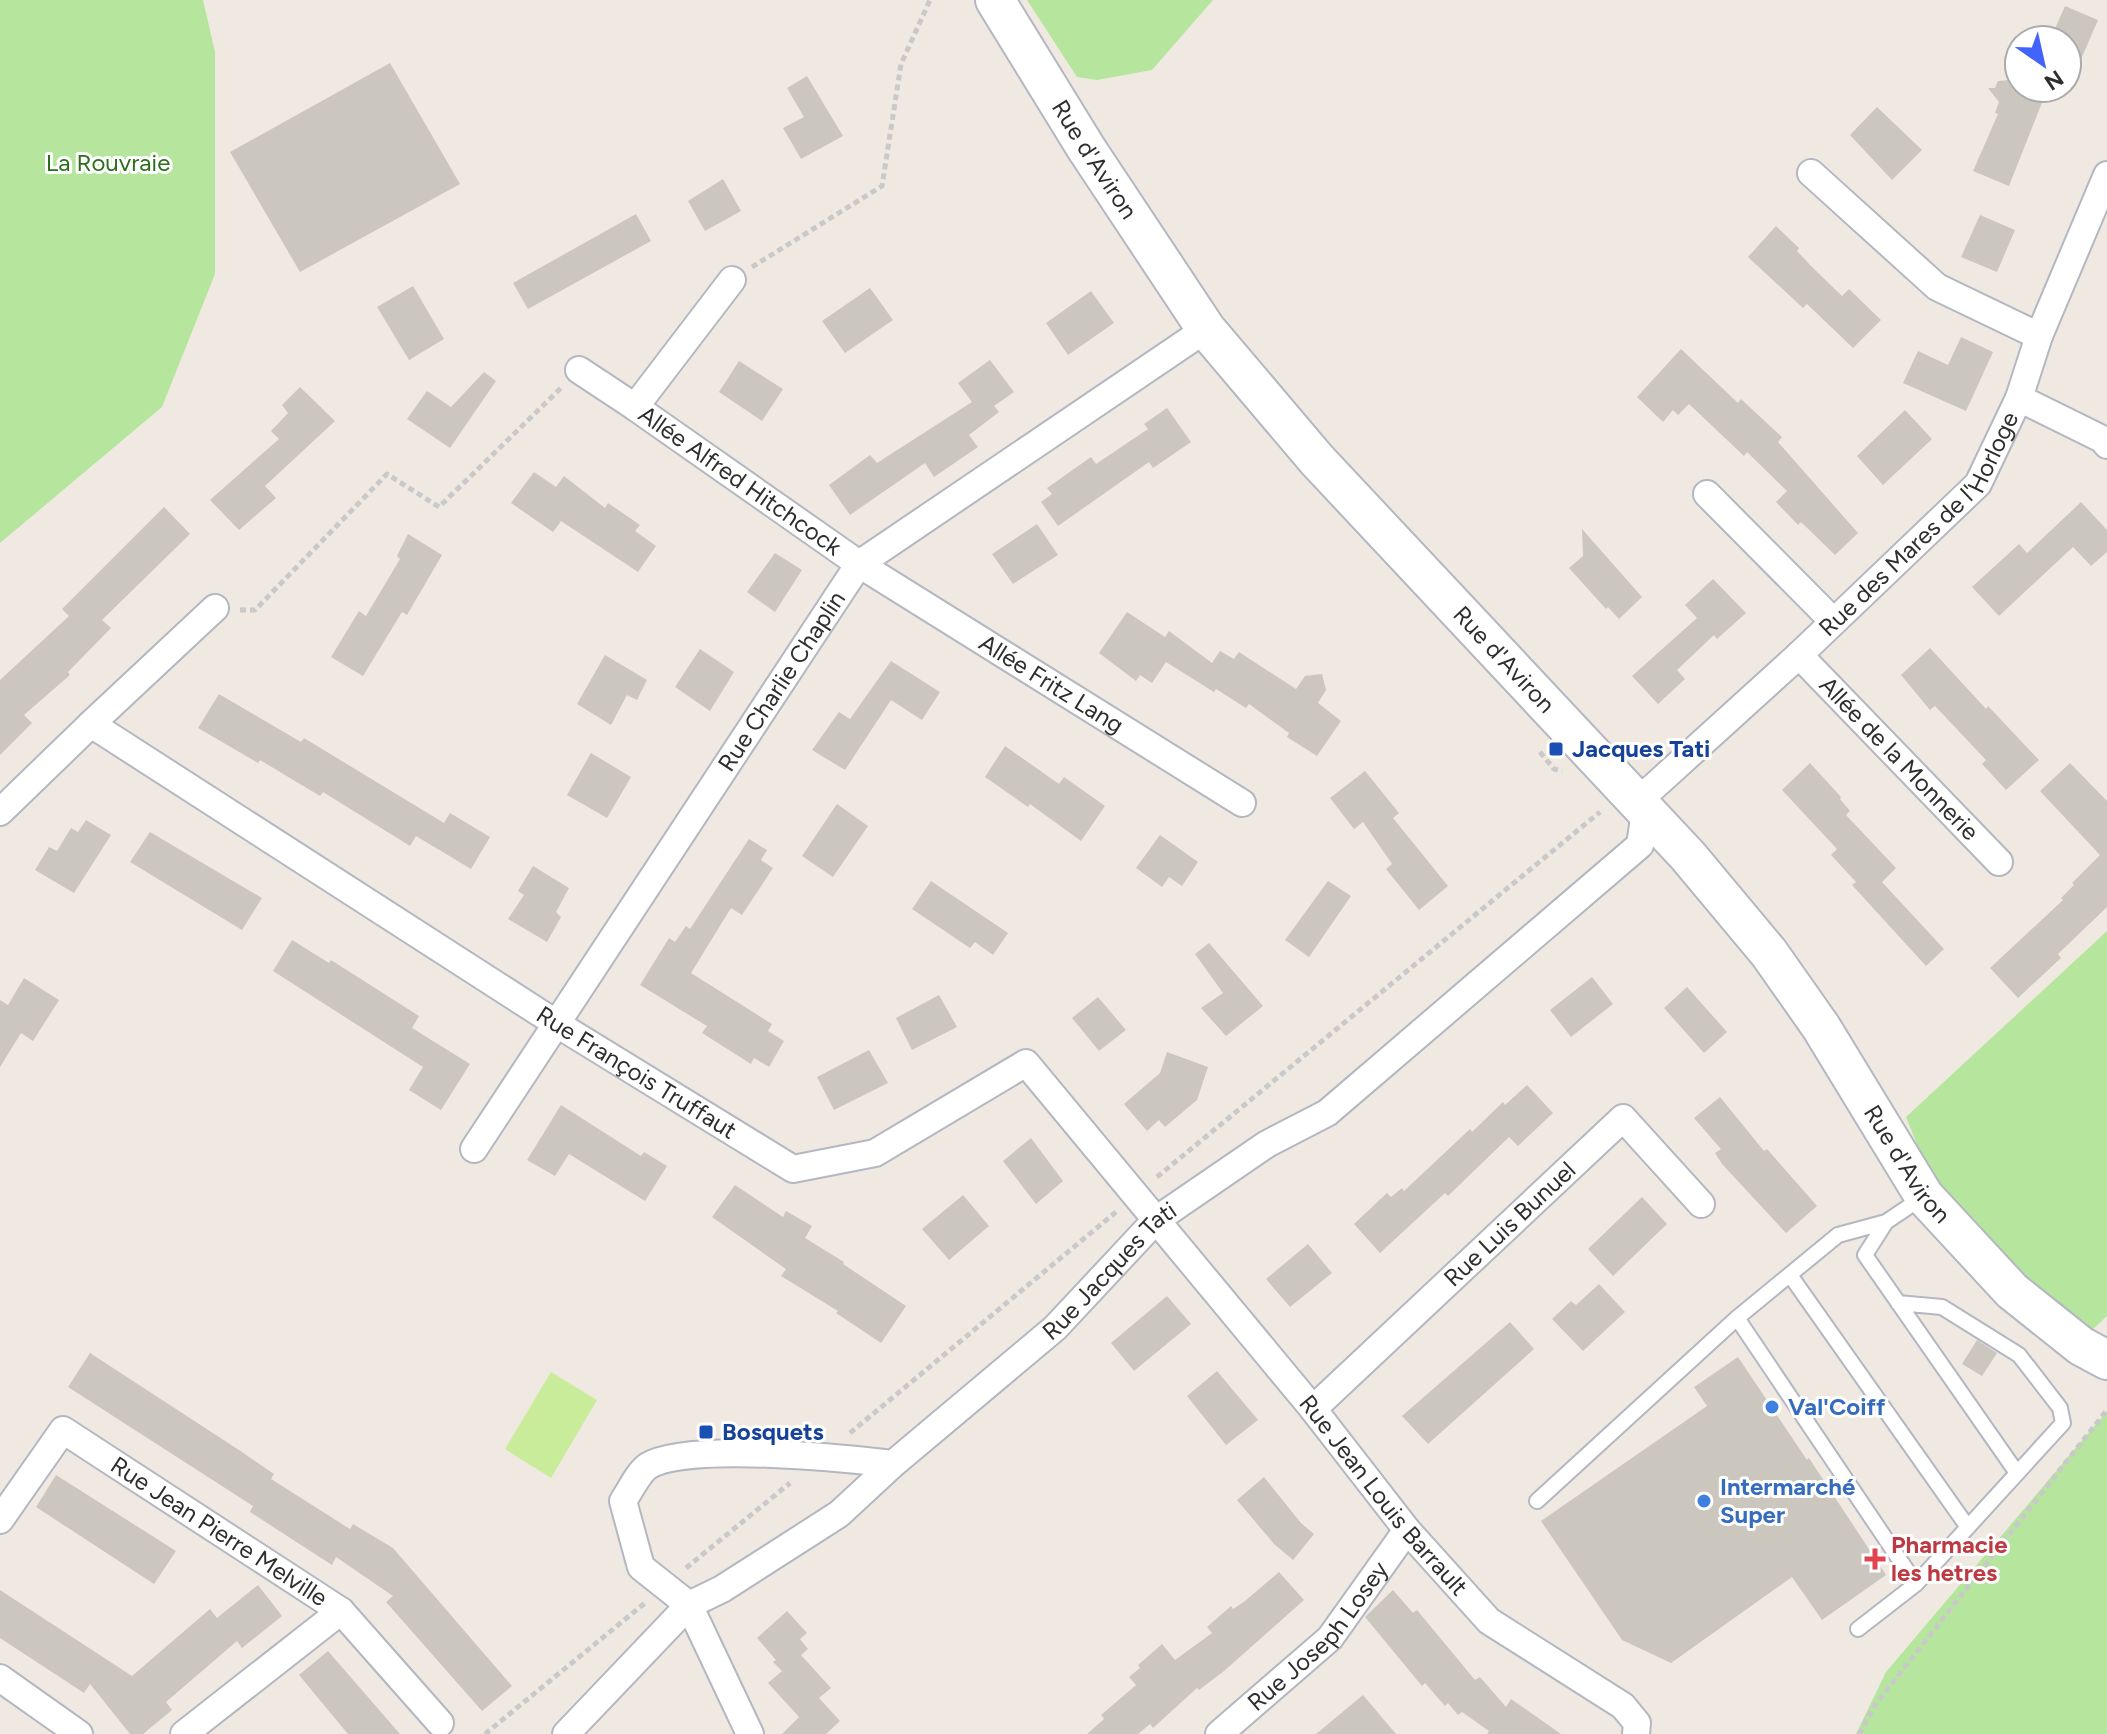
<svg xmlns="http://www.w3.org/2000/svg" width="2107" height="1734" font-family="Figtree,sans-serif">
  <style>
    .green { fill: #b6e59e }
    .pitch { fill: #c9ec9a }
    .building { fill: #cbc7bf }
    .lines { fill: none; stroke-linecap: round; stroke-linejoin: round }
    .lane-casing { stroke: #b4b7c1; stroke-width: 18 }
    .street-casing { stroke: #b4b7c1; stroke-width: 30 }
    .secondary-casing { stroke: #b4b7c1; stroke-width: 42 }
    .path { stroke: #c9c9c9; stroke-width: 5; stroke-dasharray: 6 4; stroke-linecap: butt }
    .lane { stroke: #fff; stroke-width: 14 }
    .street { stroke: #fff; stroke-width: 26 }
    .secondary { stroke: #fff; stroke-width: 38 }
    .transit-dot { fill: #1a4fb4; stroke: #fff; stroke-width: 3 }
    .shop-dot { fill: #3f7fe0; stroke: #fff; stroke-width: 3 }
    .health-dot { fill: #e0444e; stroke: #fff; stroke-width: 3 }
    .labels { text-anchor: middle; stroke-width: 6; stroke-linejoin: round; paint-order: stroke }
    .street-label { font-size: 24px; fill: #2e2e2e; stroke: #fff }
    .park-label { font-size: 24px; fill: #2c6e1b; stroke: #fff }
    .transit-label { font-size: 24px; font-weight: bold; fill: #164399; stroke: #fff; text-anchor: start }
    .shop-label { font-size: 24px; font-weight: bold; fill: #366cbe; stroke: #fff; text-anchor: start }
    .health-label { font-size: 24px; font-weight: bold; fill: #be3a42; stroke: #fff; text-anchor: start }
  </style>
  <rect width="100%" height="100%" fill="#efe9e1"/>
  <path class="green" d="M0,0H203L215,52V274L162,407L0,543Z
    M1027,0H1213L1152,70L1097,80L1077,77Z
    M2107,931V1316L2090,1332L2010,1262L1927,1169L1906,1117Z
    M2107,1411V1734H1856L1886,1672Z"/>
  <path class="pitch" d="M551,1372L597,1400L551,1478L505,1449Z"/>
  <path class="building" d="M2065,6L2098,20L2067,92V40H2050Z
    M390,63L460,184L300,272L230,152Z
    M807,76L843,136L801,159L783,128L804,117L787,88Z
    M2019,79V88H2044L2042,94L2045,95L2009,186L1973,171L1998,114L1995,113L1999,102L1988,88H1995L1998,81Z
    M1877,107L1922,150L1892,180L1850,135Z
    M723,179L741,211L705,231L688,201Z
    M636,214L651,241L528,309L513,283Z
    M1980,215L2015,230L1997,272L1961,257Z
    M1776,226L1799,248L1797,251L1811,266L1842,296L1849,289L1881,320L1853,348L1807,304L1803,308L1748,257Z
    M413,286L444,339L409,360L377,307Z
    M870,288L893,320L845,353L822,321Z
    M1091,291L1114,323L1068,355L1046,323Z
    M1961,337L1993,352L1966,411L1903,383L1918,351L1948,365Z
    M1681,349L1738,403L1741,399L1782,437L1778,442L1858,533L1835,555L1801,522L1798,525L1776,502L1787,491L1747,452L1744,456L1689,404L1678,415L1673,410L1663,422L1637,397Z
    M990,360L1014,392L994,406L999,412L969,435L978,447L934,477L925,463L850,515L829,485L870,455L877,463L972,402L958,383Z
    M739,361L783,389L762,421L719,392Z
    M484,372L496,381L450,448L407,419L427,391L451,407Z
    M300,387L335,421L265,486L276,498L239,530L210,500L279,439L271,431L288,413L282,405Z
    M1167,408L1191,442L1153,468L1149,462L1058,526L1041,502L1052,494L1047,488L1091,457L1096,464L1148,429L1144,424Z
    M1905,410L1932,439L1883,485L1857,456Z
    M534,472L556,487L564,476L605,508L608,503L640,525L635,531L656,546L638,572L561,521L553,532L511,503Z
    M2081,502L2107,530V552L2091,566L2073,547L1999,616L1972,587L2019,544L2027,553Z
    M164,507L190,534L102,620L111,628L68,672L70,675L24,715L32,723L0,755V680L69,616L62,609Z
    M1037,524L1058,555L1013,584L992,554Z
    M1582,529L1642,597L1619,619L1608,607L1606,609L1569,568L1583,556Z
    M408,534L442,555L407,615L402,612L363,676L331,657L359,611L366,616L400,559L397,556Z
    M775,553L802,570L775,612L747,592Z
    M1713,579L1746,613L1717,639L1714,635L1677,670L1685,679L1658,704L1632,676L1697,618L1685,605Z
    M1127,612L1165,637L1169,631L1212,663L1220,651L1234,659L1239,652L1296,689L1305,676L1322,674L1326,690L1318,703L1341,721L1317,756L1287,737L1289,733L1249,704L1246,708L1216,689L1214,692L1166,662L1152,683L1140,675L1136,681L1099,653Z
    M1930,648L1986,709L1988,706L2039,760L2006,790L1982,764L1986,760L1935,706L1930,710L1901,675Z
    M700,649L734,672L710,711L675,687Z
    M605,655L647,680L637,700L627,695L611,725L577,704Z
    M891,661L940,692L922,720L891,700L845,770L812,750L839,712L850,719Z
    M219,694L301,742L304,738L444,823L450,813L490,837L471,869L416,836L410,846L323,792L320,796L260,760L258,763L198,728Z
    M1005,746L1059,784L1064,777L1105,806L1081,841L1030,804L1028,807L985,777Z
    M591,753L631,777L607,818L567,795Z
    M1810,763L1841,797L1840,799L1850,811L1846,815L1896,868L1882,882L1944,949L1926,966L1852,885L1856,882L1831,855L1837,849L1782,790Z
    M2070,763L2107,801V907L2058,954L2061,958L2018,998L1990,968L2063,900L2061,898L2074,885L2072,883L2100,855L2040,791Z
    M1365,771L1399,813L1393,818L1448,886L1419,910L1386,869L1392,864L1363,822L1354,829L1330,798Z
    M837,804L868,826L833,877L802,856Z
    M86,820L111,835L74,893L35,870L49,847L57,851L71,828L78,832Z
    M150,832L262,898L242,930L130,862Z
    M1160,835L1198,862L1182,886L1169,877L1162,887L1136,868Z
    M749,839L767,850L761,860L773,868L742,915L731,908L691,973L772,1024L768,1031L784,1041L769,1067L754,1058L751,1064L702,1033L707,1026L640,985L669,938L675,942L686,926L690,929Z
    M533,866L569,888L556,912L561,917L547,942L508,919L524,895L518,891Z
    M931,881L1008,933L993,955L975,942L970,948L912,909Z
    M1328,881L1351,896L1309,957L1285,940Z
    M292,940L329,963L331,960L419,1016L412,1028L470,1064L441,1110L409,1090L423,1067L273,971Z
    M1209,943L1263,1006L1226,1036L1201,1008L1223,993L1195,954Z
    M1592,977L1613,1004L1571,1037L1550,1010Z
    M24,978L59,1000L33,1041L21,1033L0,1067V1000L8,1005Z
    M1687,987L1727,1032L1704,1053L1664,1008Z
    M939,995L957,1027L912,1050L896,1018Z
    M1098,997L1126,1030L1099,1051L1072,1018Z
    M869,1050L888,1083L834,1110L817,1077Z
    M1167,1052L1208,1067L1197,1100L1165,1127L1159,1120L1147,1131L1124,1104L1160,1073Z
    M1527,1085L1553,1113L1518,1146L1509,1137L1448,1196L1445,1193L1380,1253L1354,1224L1387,1193L1391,1197L1402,1188L1404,1191L1470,1129L1472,1132L1503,1102L1505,1105Z
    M1720,1097L1764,1151L1767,1149L1817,1206L1786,1233L1722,1164L1715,1153L1721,1149L1694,1118Z
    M561,1105L641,1156L644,1152L667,1166L645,1201L569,1154L555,1176L527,1160Z
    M1031,1138L1063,1181L1036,1204L1003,1161Z
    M735,1185L783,1217L786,1211L812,1226L805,1238L844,1262L843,1264L906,1306L881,1343L836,1313L838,1311L781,1276L786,1269L712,1217Z
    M963,1195L989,1226L949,1260L922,1229Z
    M1642,1197L1667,1224L1613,1276L1588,1249Z
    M1308,1244L1332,1273L1290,1307L1266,1279Z
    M1599,1284L1625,1312L1583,1351L1552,1319L1571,1301L1576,1305Z
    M1167,1296L1191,1324L1134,1371L1111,1343Z
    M1510,1322L1534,1349L1428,1444L1402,1416Z
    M1977,1340L1997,1353L1982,1376L1962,1364Z
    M90,1353L239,1450L274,1474L271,1479L350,1529L353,1524L393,1548L512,1686L482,1711L386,1602L393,1596L336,1557L332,1565L250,1512L253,1506L68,1387Z
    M1738,1357L1807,1460L1809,1458L1886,1575L1822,1620L1792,1577L1671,1663L1622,1640L1541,1521L1707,1406L1694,1387Z
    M1217,1371L1258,1420L1226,1445L1187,1396Z
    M56,1475L176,1551L154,1584L36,1507Z
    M1264,1477L1301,1523L1314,1534L1293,1560L1274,1544L1237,1500Z
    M1279,1572L1304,1600L1224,1671L1199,1690L1197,1688L1153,1728L1150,1724L1138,1734H1087L1104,1719L1101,1715L1136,1685L1129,1677L1140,1668L1138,1665L1162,1644L1175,1660L1212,1633L1207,1627L1231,1606L1233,1609L1245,1601Z
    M258,1585L282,1616L242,1648L237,1641L166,1702L172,1710L143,1734H130L90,1684L84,1693L0,1638V1590L132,1676L210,1609L217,1618Z
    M1393,1590L1413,1613L1417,1610L1475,1680L1480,1677L1506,1707L1511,1699L1561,1734H1487L1489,1731L1462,1712L1458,1715L1448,1703L1445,1706L1425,1683L1422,1686L1365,1617Z
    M787,1611L807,1633L800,1639L808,1649L801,1655L831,1688L819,1698L840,1721L826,1734H782L799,1717L768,1683L782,1671L773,1662L776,1660L757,1638Z
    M328,1651L400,1734H348L299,1675Z
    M1363,1695L1396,1734H1316Z"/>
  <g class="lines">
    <g class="lane-casing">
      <path id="lane" d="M1886,1222L1865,1255L2017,1473
        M1790,1275L1967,1526
        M1737,1318L1916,1584
        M1537,1501L1737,1318L1838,1235L1886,1222L1923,1197
        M1858,1629L1916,1584L2063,1423L2060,1408L2019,1355L1942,1307L1898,1303"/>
    </g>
    <g class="street-casing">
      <g id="street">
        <path d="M1811,173L1937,287L2039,336"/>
        <path id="s1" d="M732,280L635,407L859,564L1242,803"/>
        <path d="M579,370L635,407"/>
        <path d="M2019,398L2102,439L2107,445"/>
        <path d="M1707,494L1833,621"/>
        <path id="s2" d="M1799,655L1999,862"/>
        <path d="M91,724L215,608"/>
        <path id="s3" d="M0,812L91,724L557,1024L793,1169L875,1153L1026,1063L1313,1409L1407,1530L1489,1621L1623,1706L1637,1723L1636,1734"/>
        <path id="s4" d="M474,1149L859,564L1206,329"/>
        <path id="s5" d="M1313,1409L1623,1118L1701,1204"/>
        <path id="s6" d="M0,1520L63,1430L341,1611L440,1723"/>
        <path d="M0,1678L79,1734"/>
        <path d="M184,1734L341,1611"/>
        <path id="s7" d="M566,1734L689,1605L722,1589L839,1514L893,1464L1055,1328L1156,1220L1267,1144L1327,1113L1640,845L1648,792L1799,655L1978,484L2019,398L2039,336L2107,175"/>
        <path d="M750,1734L689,1605L641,1567L623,1501C630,1491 638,1473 648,1466C686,1442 845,1458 893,1464"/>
        <path id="s8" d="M1219,1734L1330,1638L1407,1530"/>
      </g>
    </g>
    <g class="secondary-casing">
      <g id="secondary">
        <path id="s9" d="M995,0L1086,148L1206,329L1317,460L1688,856L1769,953L1821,1027L1924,1196L2012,1291L2081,1346L2107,1360"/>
      </g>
    </g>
    <path class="path" d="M752,267L882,186L901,64L930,0
      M240,610H255L387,474L439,507L561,388
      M1540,752L1554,769L1562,771
      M1157,1177L1600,812
      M850,1433L1116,1212
      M686,1568L790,1483
      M485,1734L645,1603
      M1859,1734L1875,1705L2107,1410"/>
    <use href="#lane" class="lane"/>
    <use href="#street" class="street"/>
    <use href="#secondary" class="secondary"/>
  </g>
  <g class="transit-dot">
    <rect x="1548" y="741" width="16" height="16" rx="4"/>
    <rect x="698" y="1424" width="16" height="16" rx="4"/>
  </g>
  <g class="shop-dot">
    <circle cx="1772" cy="1407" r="8"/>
    <circle cx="1704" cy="1501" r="8"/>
  </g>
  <path class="health-dot" d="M1871 1547h8v8h8v8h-8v8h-8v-8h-8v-8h8z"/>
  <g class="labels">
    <g class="street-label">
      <text dy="8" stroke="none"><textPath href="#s9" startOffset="188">Rue d'Aviron</textPath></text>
      <text dy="8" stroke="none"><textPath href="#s1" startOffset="288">Allée Alfred Hitchcock</textPath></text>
      <text dy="8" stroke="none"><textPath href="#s7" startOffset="1838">Rue des Mares de l'Horloge</textPath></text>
      <text dy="8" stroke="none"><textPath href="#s9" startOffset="836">Rue d'Aviron</textPath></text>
      <text dy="8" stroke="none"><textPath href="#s4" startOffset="560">Rue Charlie Chaplin</textPath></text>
      <text dy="8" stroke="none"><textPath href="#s1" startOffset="660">Allée Fritz Lang</textPath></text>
      <text dy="8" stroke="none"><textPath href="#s2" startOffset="144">Allée de la Monnerie</textPath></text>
      <text dy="8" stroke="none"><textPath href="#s3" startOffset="774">Rue François Truffaut</textPath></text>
      <text dy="8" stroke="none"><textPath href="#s9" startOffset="1484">Rue d'Aviron</textPath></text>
      <text dy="8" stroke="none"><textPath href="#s5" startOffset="270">Rue Luis Bunuel</textPath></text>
      <text dy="8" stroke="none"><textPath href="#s7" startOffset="718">Rue Jacques Tati</textPath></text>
      <text dy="8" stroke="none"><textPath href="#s3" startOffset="1778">Rue Jean Louis Barrault</textPath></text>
      <text dy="8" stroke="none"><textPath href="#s6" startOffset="296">Rue Jean Pierre Melville</textPath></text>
      <text dy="8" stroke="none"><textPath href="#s8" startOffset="140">Rue Joseph Losey</textPath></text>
    </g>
    <g class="park-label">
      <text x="108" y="171">La Rouvraie</text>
    </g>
    <g class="transit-label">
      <text x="1572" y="757">Jacques Tati</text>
      <text x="722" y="1440">Bosquets</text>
    </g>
    <g class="shop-label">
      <text x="1788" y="1415">Val'Coiff</text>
      <text x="1720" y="1495">Intermarché<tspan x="1720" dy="28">Super</tspan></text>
    </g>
    <g class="health-label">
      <text x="1891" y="1553">Pharmacie<tspan x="1891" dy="28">les hetres</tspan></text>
    </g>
  </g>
  <g transform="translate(2043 64) rotate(146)"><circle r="38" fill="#ffffff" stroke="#ababab" stroke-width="2"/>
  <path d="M0-6L14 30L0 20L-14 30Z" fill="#4264fb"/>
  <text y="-12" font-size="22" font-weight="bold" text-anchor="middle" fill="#2e2e2e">N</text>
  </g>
</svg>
